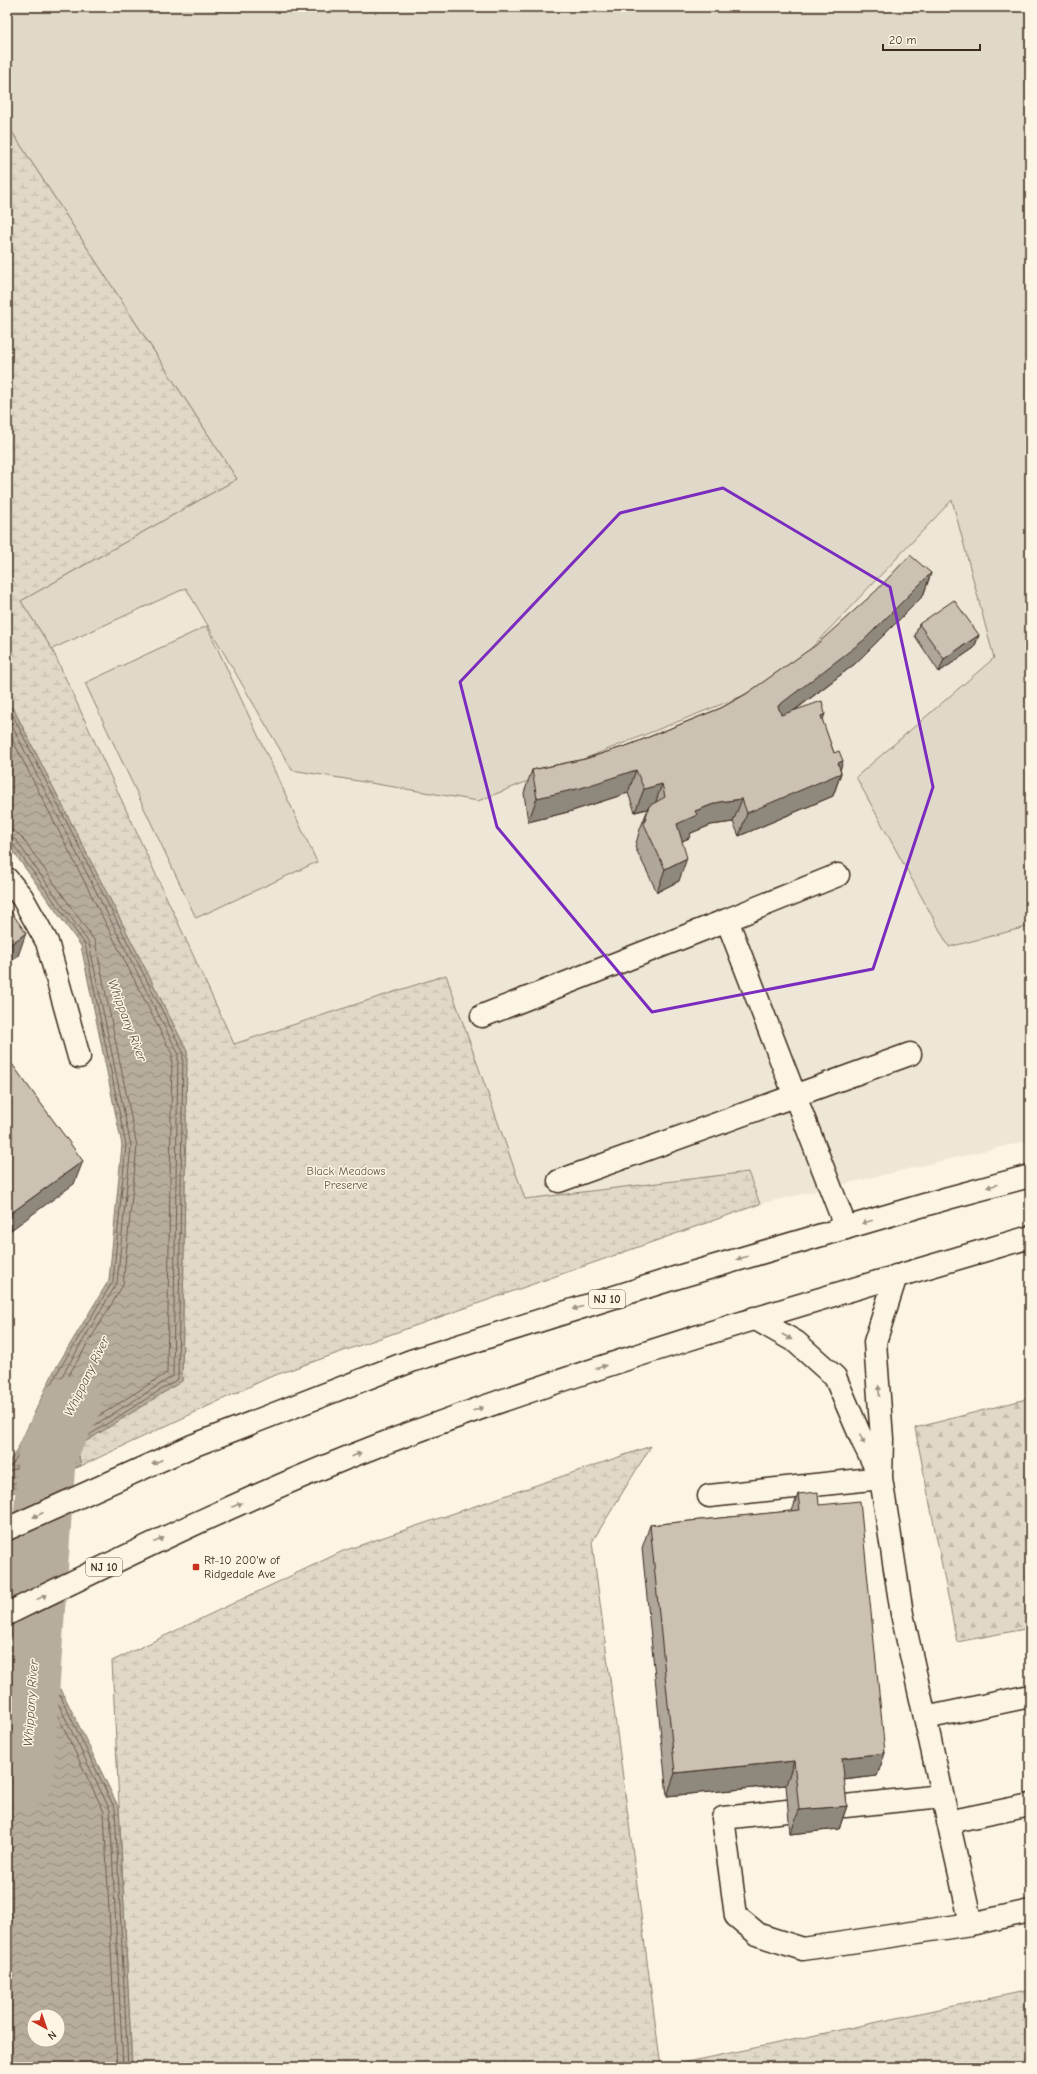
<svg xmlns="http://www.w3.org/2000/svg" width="1037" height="2074" font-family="'Comic Neue',sans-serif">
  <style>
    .built { fill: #eee6d6 }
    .forest { fill: url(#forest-firs); stroke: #8e8173 }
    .wetland { fill: url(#wetland-marsh); stroke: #8e8173 }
    .green { fill: #e0d8c8; stroke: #8e8173 }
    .water { fill: url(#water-waves); stroke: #85796b; fill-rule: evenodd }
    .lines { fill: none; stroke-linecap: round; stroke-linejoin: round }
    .shore { stroke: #6d5e51; stroke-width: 1 }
    .river { stroke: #b7ad9e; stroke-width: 58 }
    .minor-casing { stroke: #3b2a1e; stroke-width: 25 }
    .major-casing { stroke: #3b2a1e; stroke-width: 25 }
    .minor { stroke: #fcf5e5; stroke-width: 22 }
    .major { stroke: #fcf5e5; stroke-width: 22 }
    .wall { fill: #afa79a; stroke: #3b2a1e }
    .shaded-wall { fill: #8f887d; stroke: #3b2a1e }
    .building { fill: #ccc2b3; stroke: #3b2a1e }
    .oneway { fill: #9c9082 }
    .marked { fill: none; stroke: #7b2cbf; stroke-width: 3; stroke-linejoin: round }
    .poi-dot { fill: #c8321e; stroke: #fcf5e5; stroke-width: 1.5 }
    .labels { text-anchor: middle; stroke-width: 3; stroke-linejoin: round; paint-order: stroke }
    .shield { fill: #fcf5e5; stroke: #75675a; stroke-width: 1 }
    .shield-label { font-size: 11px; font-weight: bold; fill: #3b2a1e }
    .park-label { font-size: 12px; fill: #645648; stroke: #fcf5e5 }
    .poi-label { font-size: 12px; fill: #3b2a1e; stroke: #fcf5e5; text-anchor: start }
    .water-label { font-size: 13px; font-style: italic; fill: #605144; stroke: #fcf5e5 }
  </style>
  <defs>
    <pattern id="forest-firs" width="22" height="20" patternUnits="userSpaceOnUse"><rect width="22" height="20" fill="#e0d8c8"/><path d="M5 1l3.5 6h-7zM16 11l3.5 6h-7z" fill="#c1baab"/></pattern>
    <pattern id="wetland-marsh" width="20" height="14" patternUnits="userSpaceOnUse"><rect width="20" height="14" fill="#e0d8c8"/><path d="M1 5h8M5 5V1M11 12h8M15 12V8" fill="none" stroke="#c1baab"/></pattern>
    <pattern id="water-waves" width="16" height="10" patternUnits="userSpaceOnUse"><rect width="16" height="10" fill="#b7ad9e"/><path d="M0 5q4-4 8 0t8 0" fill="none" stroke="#968d80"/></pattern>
  </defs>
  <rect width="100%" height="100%" fill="#fcf5e5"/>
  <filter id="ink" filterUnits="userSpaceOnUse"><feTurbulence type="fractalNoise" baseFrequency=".025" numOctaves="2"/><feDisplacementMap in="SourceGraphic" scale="8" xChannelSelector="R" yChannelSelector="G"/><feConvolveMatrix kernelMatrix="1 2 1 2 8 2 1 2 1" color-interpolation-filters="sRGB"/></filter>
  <g filter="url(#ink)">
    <path class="built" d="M952,500L994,658L856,777L949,947L1030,926V1140L760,1204L748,1172L525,1199L446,976L234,1044L52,649L186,588L292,770L780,681Z"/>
    <path class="forest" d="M1030,1398V1628L957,1642L915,1428Z"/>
    <path class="wetland" d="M7,124L237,479L21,601L52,649L234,1044L446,975L525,1199L748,1172L760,1204L270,1377L81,1466L77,1447L182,1381L187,1051L15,712L7,702Z
      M651,1446L592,1542L661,2067H132L112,1661L343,1551Z
      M1030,1990V2067H664Z"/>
    <path class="green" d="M7,7H1030V926L949,947L856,777L994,658L952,500L780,681L478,801L292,770L186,588L52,649L21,601L237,479L7,124Z
      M207,626L317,862L196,918L85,683Z"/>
    <path class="water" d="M7,702L15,712L187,1051L182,1381L77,1447L81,1466L7,1495V1465L17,1450L54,1371L109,1280L122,1145L81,946L7,843Z
      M61,1689L119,1808L132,2067H7V1707ZM34,2016H58V2040H34Z"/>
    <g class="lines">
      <path class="shore" d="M7,708L12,714L183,1052L178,1379L75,1444L73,1448L75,1464L7,1491
        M7,716L178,1053L173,1376L71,1440L68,1447L69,1461L7,1486
        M7,729L172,1054L167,1373L67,1436L62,1445V1457L24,1472L22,1470L67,1378L123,1285L137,1146L95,941L21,836L14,831L7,830
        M7,836L16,840L89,943L131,1146L117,1283L62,1376L24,1455L15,1469L7,1472
        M7,841L12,843L85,944L126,1145L113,1281L57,1373L20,1452L12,1465L7,1467
        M7,1710L60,1695L115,1809L128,2067
        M7,1715L57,1701L110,1810L123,2067
        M7,1721L54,1708L104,1812L117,2067"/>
      <path class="river" d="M24,1779L47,1454L72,1405"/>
      <g class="minor-casing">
        <path id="minor" d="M7,879L22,897L47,942L79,1057
          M727,920L838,875
          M482,1016L727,920L846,1228
          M559,1181L910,1054
          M754,1318L796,1342L835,1377L863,1442L881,1478L882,1439L875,1342L896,1276
          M709,1496L881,1478L902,1614L971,1924
          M925,1718L1030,1696
          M845,1806L942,1796
          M787,1811L723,1818L736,1916L759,1935L803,1949L971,1924L1030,1911
          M948,1822L1030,1805"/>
      </g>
      <g class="major-casing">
        <path id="major" d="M7,1529L192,1446L411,1361L678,1277L948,1198L1030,1176
          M7,1614C130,1554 254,1493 382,1444C594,1364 812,1301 1030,1237"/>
      </g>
      <use href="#minor" class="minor"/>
      <use href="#major" class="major"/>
    </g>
    <path class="wall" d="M931,573L923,596L856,663L794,711L822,721L834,753L841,773L833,796L739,836L733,822L711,825L691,833L689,838L682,841L679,881L657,892L635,847L640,829L648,809L635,812L628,793L572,811L528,822L524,793L532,770L585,759L629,745L721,708L746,694Z
      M919,624L979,635L974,648L939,672L915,636Z
      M798,1494L819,1505L885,1753L877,1776L844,1780L847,1806L839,1829L790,1834L786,1785L667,1796L642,1548L650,1525L792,1511Z"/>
    <path class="shaded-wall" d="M931,573L923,596L856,663L770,729L778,706Z
      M979,635L974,648L939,672L944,659Z
      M825,714L817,737L821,716Z
      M843,761L839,774L841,773L833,796L739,836L747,813L838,763Z
      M636,770L628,793L572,811L528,822L537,798Z
      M662,784L654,807L635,812L644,789Z
      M742,799L733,822L711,825L691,833L689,838L669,847L677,824L695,811L719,802Z
      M687,858L679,881L657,892L665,869Z
      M26,933L18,956L7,963V947Z
      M83,1161L74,1184L7,1233V1216Z
      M885,1753L877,1776L834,1781L842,1758Z
      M794,1761L786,1785L667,1796L675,1773Z
      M847,1806L839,1829L790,1834L799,1810Z"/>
    <path class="building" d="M910,555L931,573L864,640L778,706L781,715L822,701L825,714L821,716L834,753L839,751L843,761L838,763L841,773L747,813L742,799L719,802L695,811L697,815L677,824L687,858L665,869L644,824L649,806L665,797L662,784L644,789L636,770L581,788L537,798L532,770L585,759L629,745L721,708L746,694L816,645L876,591Z
      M954,600L979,635L944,659L919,624Z
      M7,906L26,933L7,947Z
      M12,1064L83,1161L7,1216V1068Z
      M818,1492L819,1505L860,1501L885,1753L842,1758L847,1806L799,1810L794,1761L675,1773L650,1525L800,1510L798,1494Z"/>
    <defs><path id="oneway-solid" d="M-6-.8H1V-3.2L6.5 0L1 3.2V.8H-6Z"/></defs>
    <g class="oneway">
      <use href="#oneway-solid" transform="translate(992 1186) rotate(165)"/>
      <use href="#oneway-solid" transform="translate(867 1222) rotate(164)"/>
      <use href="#oneway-solid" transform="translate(742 1258) rotate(164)"/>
      <use href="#oneway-solid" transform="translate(578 1308) rotate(162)"/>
      <use href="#oneway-solid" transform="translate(787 1337) rotate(30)"/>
      <use href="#oneway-solid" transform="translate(601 1367) rotate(-18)"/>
      <use href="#oneway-solid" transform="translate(879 1391) rotate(-95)"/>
      <use href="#oneway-solid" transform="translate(478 1409) rotate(-20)"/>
      <use href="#oneway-solid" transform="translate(862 1439) rotate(66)"/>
      <use href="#oneway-solid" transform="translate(356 1455) rotate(-23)"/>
      <use href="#oneway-solid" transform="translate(157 1462) rotate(156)"/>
      <use href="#oneway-solid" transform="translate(237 1505) rotate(-23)"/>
      <use href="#oneway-solid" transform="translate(38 1515) rotate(156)"/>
      <use href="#oneway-solid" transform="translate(159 1540) rotate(-26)"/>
      <use href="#oneway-solid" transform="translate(42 1597) rotate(-26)"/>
    </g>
  </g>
  <path class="marked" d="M723,488L890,587L933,787L873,969L652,1012L497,827L460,682L620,513Z"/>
  <rect class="poi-dot" x="192" y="1563" width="8" height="8" rx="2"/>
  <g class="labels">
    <g class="shield">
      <rect x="589" y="1290" width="36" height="18" rx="3"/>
      <rect x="86" y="1558" width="36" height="18" rx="3"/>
    </g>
    <g class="shield-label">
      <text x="607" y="1303">NJ 10</text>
      <text x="104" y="1571">NJ 10</text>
    </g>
    <g class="park-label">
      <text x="346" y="1175">Black Meadows<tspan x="346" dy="14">Preserve</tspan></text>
    </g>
    <g class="poi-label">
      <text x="204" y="1564">Rt-10 200'w of<tspan x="204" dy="14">Ridgedale Ave</tspan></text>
    </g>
    <g class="water-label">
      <text transform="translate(128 1020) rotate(69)" y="5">Whippany River</text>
      <text transform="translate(86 1376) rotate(-64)" y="5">Whippany River</text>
      <text transform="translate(30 1703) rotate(-86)" y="5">Whippany River</text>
    </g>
  </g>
  <rect width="1037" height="2074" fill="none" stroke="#fcf5e5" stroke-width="24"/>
  <rect x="12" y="12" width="1013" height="2050" fill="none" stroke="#3b2a1e" stroke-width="1.5" filter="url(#ink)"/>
  <g transform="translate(46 2028) rotate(140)"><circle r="19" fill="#fcf5e5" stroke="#afa495"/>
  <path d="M0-3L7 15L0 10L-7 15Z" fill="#c8321e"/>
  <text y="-6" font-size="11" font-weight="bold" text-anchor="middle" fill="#3b2a1e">N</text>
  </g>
  <path d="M883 44v6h97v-6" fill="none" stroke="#3b2a1e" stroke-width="2"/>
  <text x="889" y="44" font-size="12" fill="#3b2a1e" stroke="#fcf5e5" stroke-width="3" paint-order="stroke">20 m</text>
</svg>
